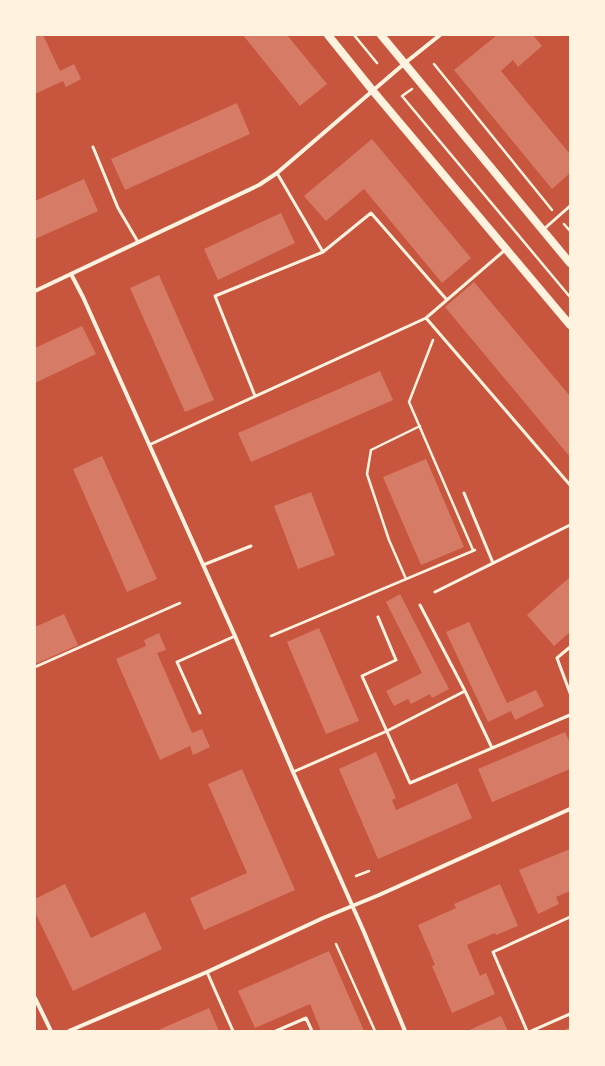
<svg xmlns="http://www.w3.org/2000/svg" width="605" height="1066" font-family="Raleway,sans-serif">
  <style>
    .building { fill: #d67c66 }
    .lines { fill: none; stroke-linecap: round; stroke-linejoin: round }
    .path { stroke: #fff3e0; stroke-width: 2.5 }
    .service { stroke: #fff3e0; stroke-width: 3 }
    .minor { stroke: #fff3e0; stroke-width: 4 }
    .secondary { stroke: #fff3e0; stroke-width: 8 }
  </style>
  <rect width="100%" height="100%" fill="#c8553d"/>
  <path class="building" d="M35,35H43L60,71L74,64L81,79L66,87L63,81L35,94Z
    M243,35H287L327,84L300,106Z
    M497,35H533L542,46L518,67L513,60L501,71L570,154V173L552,189L454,70Z
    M237,103L250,134L125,190L111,159Z
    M372,139L471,258L442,283L364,189L326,221L304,196Z
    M84,179L98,211L35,239V201Z
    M281,213L295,243L218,280L204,249Z
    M159,275L214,400L185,412L130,288Z
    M474,282L570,396V457L445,307Z
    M82,326L96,354L35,383V348Z
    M380,371L393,400L251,462L238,433Z
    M102,456L157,579L127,592L73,469Z
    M426,459L464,547L421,565L383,477Z
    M311,492L335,555L298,569L274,506Z
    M570,577V632L554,646L527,615Z
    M400,594L449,689L432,698L430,694L411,704L408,699L394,706L386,691L422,673L386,602Z
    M64,614L78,645L35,664V627Z
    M469,622L507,703L536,690L544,706L515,720L511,711L488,722L446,632Z
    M319,628L359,721L326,734L287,642Z
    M159,633L166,650L157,653L192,733L202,729L210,747L193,755L190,746L160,760L116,659L146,646L144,640Z
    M565,732L570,743V769L492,802L478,769Z
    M376,752L396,798L392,800L396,810L457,783L472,818L378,859L339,769Z
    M242,769L295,890L204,930L190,898L247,873L208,784Z
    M570,849V891L556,897L559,904L538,914L519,870Z
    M65,884L91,938L145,912L162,949L73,991L35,912V899Z
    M500,884L518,926L496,935L495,933L467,945L480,976L486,973L495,994L452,1013L432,966L435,965L418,925L456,908L454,904Z
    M329,951L364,1031H321L310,1004L255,1028L238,991Z
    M209,1008L219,1031H156Z
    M501,1016L508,1031H467Z
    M570,1027V1031H564V1030Z"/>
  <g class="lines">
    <path class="path" d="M354,35L377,63
      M434,64L552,210
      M412,89L402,96L570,297
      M564,224L570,231
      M433,340L409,402L473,550
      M406,579L389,540L367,474L371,450L420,426
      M271,636L475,550
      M35,667L180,603
      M356,876L369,871
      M336,944L375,1031"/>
    <path class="service" d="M93,147L118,208L138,242
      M277,173L323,252
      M544,229L570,206
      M426,318L570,485
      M255,396L215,296L323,252L371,213L447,300
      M149,445L426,318L505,250
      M464,493L493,563
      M203,565L251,546
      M435,592L570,525
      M420,605L465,691L492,748
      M378,617L396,660L362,676L410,783L570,715
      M570,647L557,658L570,693
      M200,713L177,662L235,636
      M293,772L387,731L465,691
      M207,972L233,1031
      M276,1031L306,1018L312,1031
      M527,1031L493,952L570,917
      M531,1031L570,1014"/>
    <path class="minor" d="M71,274L83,297L235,636L293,772L364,932L405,1031
      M35,291L259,185L277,173L405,63L440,35
      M35,998L51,1031
      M69,1031L207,972L323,918L379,895L570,809"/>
    <path class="secondary" d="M328,35L373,91L570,325
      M381,35L570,263"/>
  </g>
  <rect width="605" height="1066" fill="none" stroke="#fff3e0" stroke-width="72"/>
</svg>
